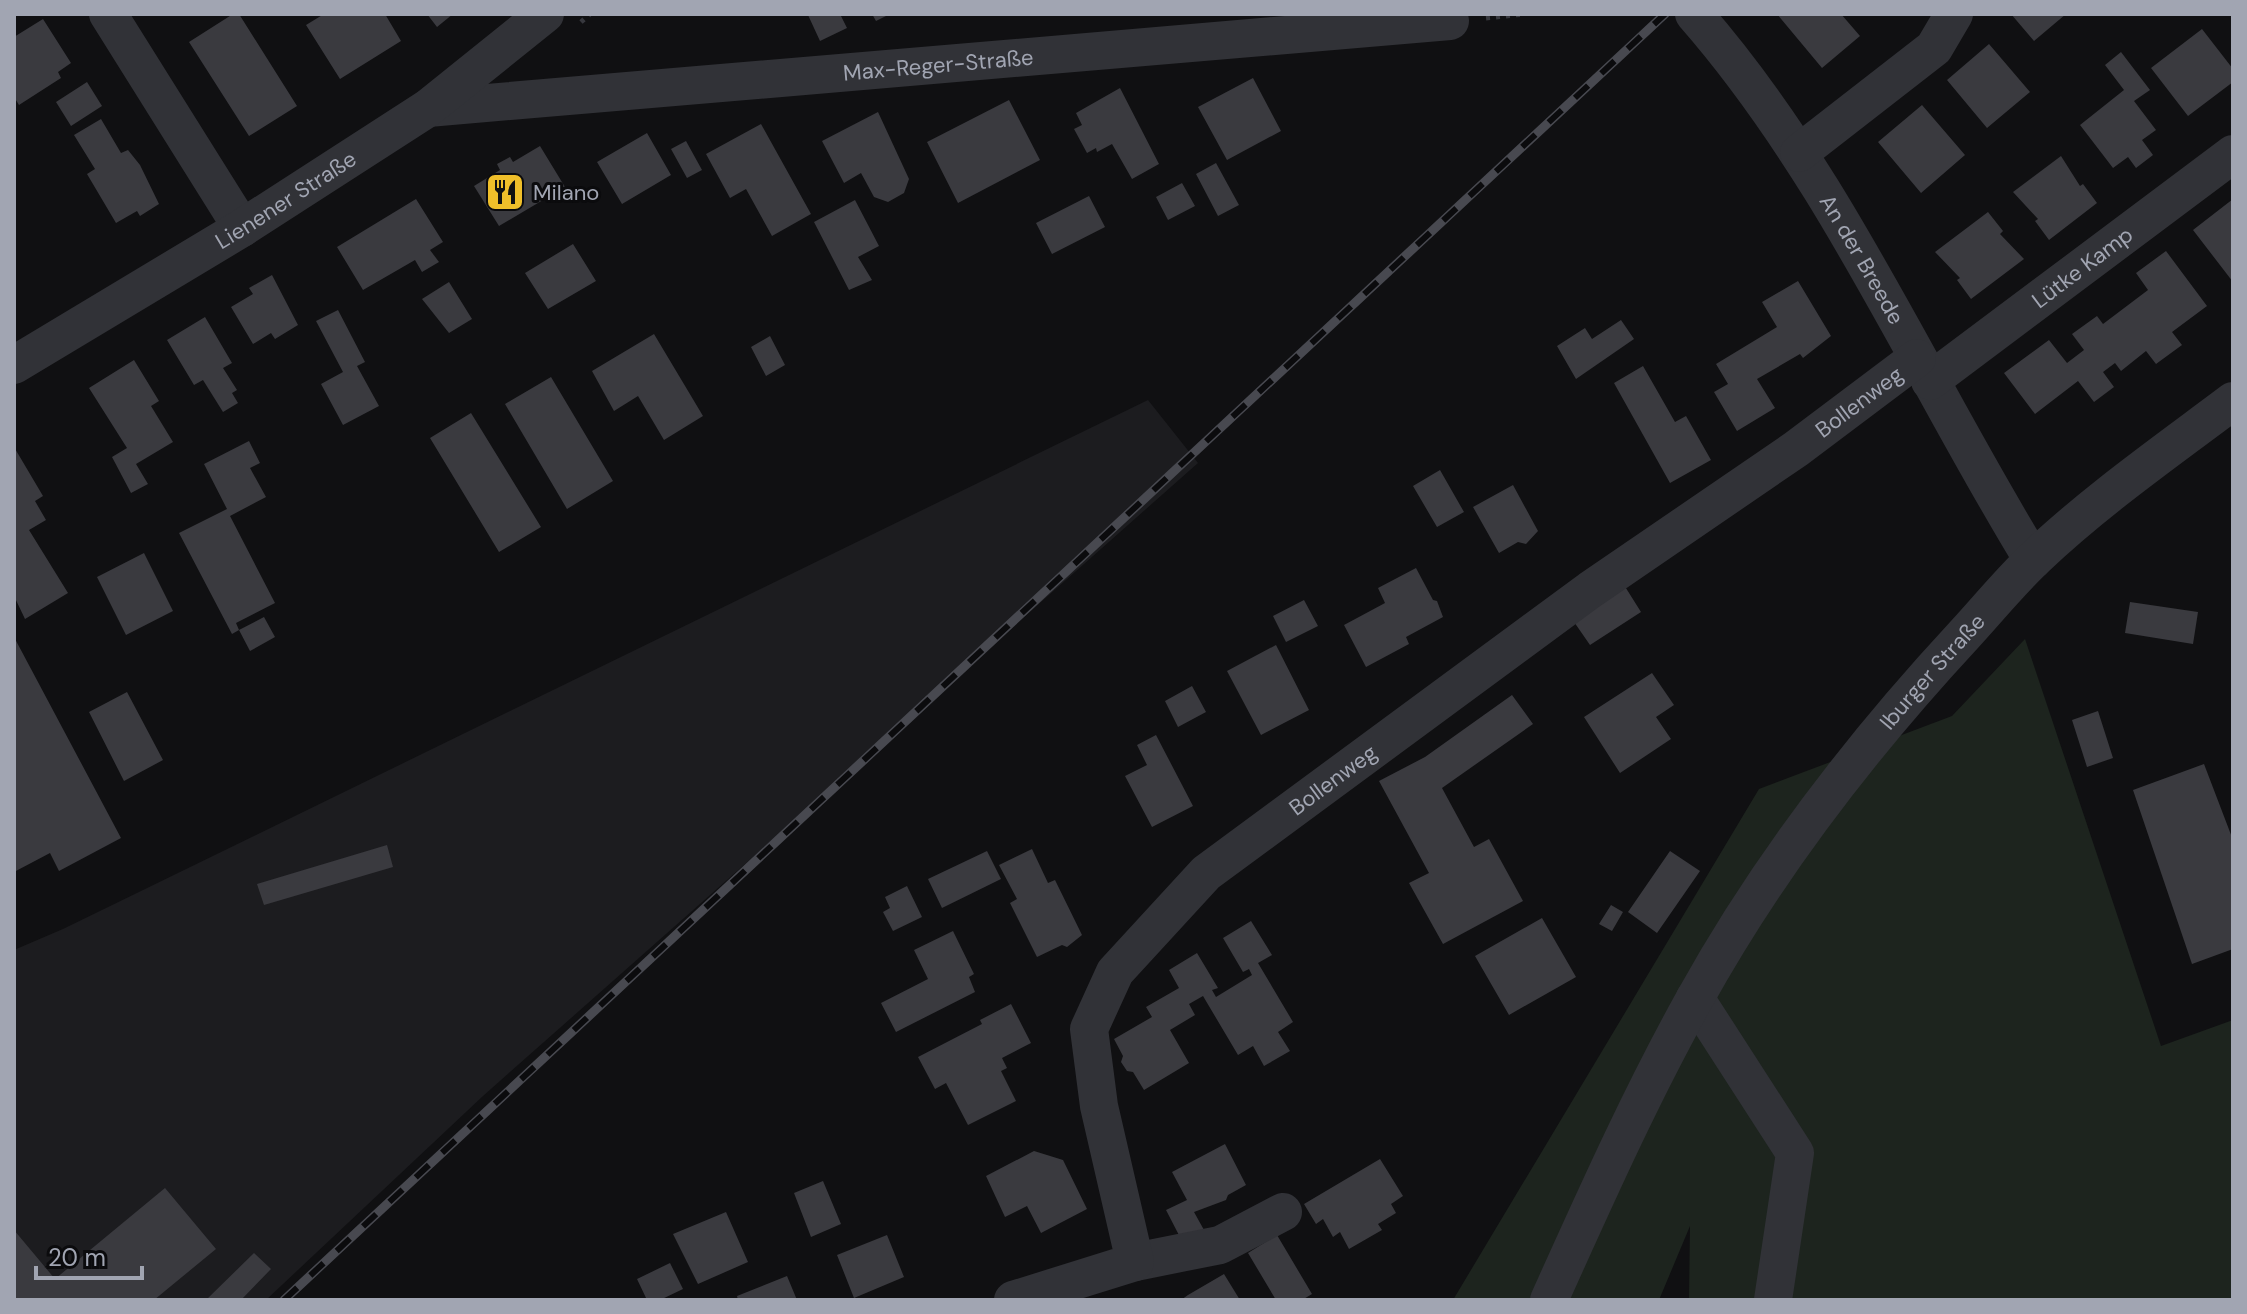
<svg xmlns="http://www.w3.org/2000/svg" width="2247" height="1314" font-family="'DM Sans',sans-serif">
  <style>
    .built { fill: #1c1c1f }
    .green { fill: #1d241e }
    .building { fill: #3a3a3f }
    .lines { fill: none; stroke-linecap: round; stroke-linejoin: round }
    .path { stroke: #37383e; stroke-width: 5; stroke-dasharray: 4 6; stroke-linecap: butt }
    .minor { stroke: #313237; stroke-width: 38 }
    .rail-casing { stroke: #484950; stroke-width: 9 }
    .rail { stroke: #0b0b0d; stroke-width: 6; stroke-dasharray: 18; stroke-linecap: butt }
    .labels { text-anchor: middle; stroke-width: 6; stroke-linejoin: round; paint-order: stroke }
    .street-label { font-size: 22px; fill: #a1a5b2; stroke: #0b0b0d }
    .poi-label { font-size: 22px; fill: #a1a5b2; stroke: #0b0b0d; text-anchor: start }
  </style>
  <rect width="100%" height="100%" fill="#101012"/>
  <path class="built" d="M1148,400L1198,463L483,1096L266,1300H14V950L63,929Z"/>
  <path class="green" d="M2025,639L2161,1046L2233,1020V1300H1689L1690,1226L1659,1300H1453L1759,789L1952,716Z"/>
  <path class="building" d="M233,14H239L297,106L249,136L189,42Z
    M324,14H385L401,41L340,79L306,25Z
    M427,14H453L437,27Z
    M840,14L847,28L820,41L808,15Z
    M872,14H890L876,21Z
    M1777,14H1841L1860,36L1822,68Z
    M2011,14H2066L2034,41Z
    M43,19L71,63L58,72L61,78L19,105L14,97V37Z
    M2202,29L2233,69V82L2188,116L2151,68Z
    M1989,44L2030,92L1987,128L1947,80Z
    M2121,52L2150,90L2134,101L2156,130L2142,140L2153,155L2136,168L2128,157L2113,168L2080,125L2124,90L2105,65Z
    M1253,78L1281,131L1227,160L1198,107Z
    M87,82L102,106L71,126L56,102Z
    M1120,88L1159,164L1132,179L1112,144L1097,152L1096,148L1087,153L1074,129L1082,125L1076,113Z
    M1009,100L1040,160L958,203L927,142Z
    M1922,105L1965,155L1921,193L1878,142Z
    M878,112L909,179L904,193L888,202L874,197L861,173L844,183L822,141Z
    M101,119L121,153L128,150L140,165L159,204L140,216L137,211L116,223L87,174L95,169L74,135Z
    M761,124L811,214L772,236L746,189L730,198L706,154Z
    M647,133L671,175L622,204L597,162Z
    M686,141L702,170L687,178L671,149Z
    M540,146L565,187L499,226L474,186L500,170L497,164L510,157L513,162Z
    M2061,156L2080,186L2083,184L2097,203L2049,240L2035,221L2038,219L2013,192Z
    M1216,163L1239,205L1218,216L1196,174Z
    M1182,183L1195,206L1168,220L1156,197Z
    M1089,196L1105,227L1052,254L1036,223Z
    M416,199L443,242L430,250L439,262L422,272L415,260L363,290L337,247Z
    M2233,199V282L2193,230Z
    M855,200L879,246L858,257L872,280L849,290L814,222Z
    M1988,212L2003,231L2000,234L2024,259L1971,299L1957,280L1960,278L1935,252Z
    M573,244L596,281L548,309L525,273Z
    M2166,251L2207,306L2172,332L2182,345L2156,364L2146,351L2121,371L2115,363L2103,372L2114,387L2094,402L2078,381L2035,414L2004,373L2049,340L2067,363L2084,350L2072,334L2097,316L2103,324L2148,290L2136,273Z
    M272,275L298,325L275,339L271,333L253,344L231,307L253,294L249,288Z
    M1798,281L1831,336L1803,358L1800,354L1757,379L1775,408L1737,431L1714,392L1728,384L1716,364L1777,327L1762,302Z
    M449,282L472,319L449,333L422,299Z
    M338,310L365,362L357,366L379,406L343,425L321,384L343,372L316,321Z
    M205,317L232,363L223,368L237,390L232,393L238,403L223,412L203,380L194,385L167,340Z
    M1621,320L1634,339L1576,379L1557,346L1585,328L1592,339Z
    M654,334L703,416L664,440L638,396L614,411L592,371Z
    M770,336L785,365L766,376L751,347Z
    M134,360L159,401L151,406L173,442L136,464L148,484L131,493L112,457L127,448L89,388Z
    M1643,366L1675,422L1686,416L1711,460L1670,483L1614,383Z
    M551,377L613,481L567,509L505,404Z
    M471,413L541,527L499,552L430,438Z
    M249,441L260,463L250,468L266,497L230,516L275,603L236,623L239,630L264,617L275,637L250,651L239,630L232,634L179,533L227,509L204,464Z
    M14,447L43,496L35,501L46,520L29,530L68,593L25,619L14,596Z
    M1440,470L1464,512L1437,527L1413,486Z
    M1513,485L1538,531L1526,544L1518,542L1499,553L1473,507Z
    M144,553L173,611L126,635L97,577Z
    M1416,568L1433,600L1437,601L1443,617L1406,637L1409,644L1366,667L1344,625L1385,603L1378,588Z
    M1624,585L1641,612L1590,645L1572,619Z
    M1304,600L1318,626L1286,642L1273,616Z
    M2130,602L2198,612L2193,644L2125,633Z
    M14,637L121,838L59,871L50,853L14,872Z
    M1276,645L1309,710L1261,735L1227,671Z
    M1652,673L1674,705L1656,717L1671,739L1620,773L1584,717Z
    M1192,686L1206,712L1178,727L1165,701Z
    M127,692L163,760L124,781L89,712Z
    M1512,695L1533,724L1442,788L1474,847L1489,839L1523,901L1443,944L1409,883L1429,873L1379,781L1425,757Z
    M2098,711L2113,758L2087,767L2072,720Z
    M1156,735L1193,806L1152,827L1125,776L1147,765L1137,745Z
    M2204,764L2233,840V949L2192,964L2133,790Z
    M387,845L393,867L264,905L257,884Z
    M1032,849L1048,883L1055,880L1082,935L1067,947L1062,945L1037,957L1010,903L1017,899L999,865Z
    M987,851L1001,879L942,908L928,879Z
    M1670,851L1700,871L1657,933L1628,912Z
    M907,886L922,917L893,931L883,912L890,908L885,897Z
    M1611,905L1623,912L1612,931L1599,924Z
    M1542,918L1576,977L1509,1015L1475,956Z
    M1251,921L1272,955L1258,963L1293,1022L1278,1032L1290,1051L1264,1066L1253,1046L1238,1055L1203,996L1189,1004L1195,1015L1170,1030L1189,1063L1144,1090L1133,1072L1127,1071L1121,1062L1123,1056L1114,1039L1152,1017L1146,1007L1179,988L1169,970L1197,953L1218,988L1212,990L1216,997L1252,975L1249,969L1243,972L1223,938Z
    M953,931L974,974L969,977L975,992L896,1032L881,1003L928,979L914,950Z
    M1011,1004L1031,1043L1002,1058L1007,1068L1001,1071L1016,1101L968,1125L946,1083L935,1089L918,1057L982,1024L980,1020Z
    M1225,1144L1246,1185L1228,1195L1226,1200L1194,1212L1204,1230L1182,1241L1166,1210L1187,1200L1172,1172Z
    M1034,1151L1063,1160L1087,1209L1041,1233L1027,1206L1005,1217L986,1176Z
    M1380,1159L1403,1196L1391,1204L1396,1213L1378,1224L1382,1230L1349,1249L1340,1232L1333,1237L1323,1219L1316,1224L1304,1204Z
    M823,1181L841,1224L811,1237L794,1193Z
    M165,1188L216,1249L154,1300H14V1230L55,1279Z
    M726,1212L748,1262L698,1284L673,1234Z
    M887,1235L904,1277L854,1298L837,1255Z
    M1277,1235L1312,1294L1302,1300H1276L1248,1253Z
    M254,1253L271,1269L241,1300H206Z
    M670,1263L683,1289L660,1300H647L637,1279Z
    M1224,1274L1240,1300H1181L1188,1295Z
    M787,1276L797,1300H738L737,1296Z"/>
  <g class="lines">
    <path class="path" d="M1486,18L1524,14
      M581,22L590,14"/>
    <g class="minor">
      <path d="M108,14L242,228"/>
      <path id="s1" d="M1694,14C1835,175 1921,378 2033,560"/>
      <path id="s2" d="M428,108L1450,21"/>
      <path d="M1799,153L1934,48L1954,14"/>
      <path id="s3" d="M14,365L242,228L428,108L545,14"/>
      <path id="s4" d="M1930,381L2233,154"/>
      <path d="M1695,998L1795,1153L1773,1300"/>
      <path d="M1135,1262L1220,1245L1283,1212"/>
      <path id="s5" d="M1013,1300L1135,1262L1099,1106L1089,1029L1115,972L1206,873L1590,590L1796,449L1917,358"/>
      <path id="s6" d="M1549,1300C1595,1198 1640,1097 1694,1000C1767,868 1861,746 1964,635C1987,610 2009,583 2034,559C2095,501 2165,452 2233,401"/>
    </g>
    <g class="rail-casing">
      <path id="rail" d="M284,1300L1665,14"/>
    </g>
    <use href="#rail" class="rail"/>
  </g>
  <defs>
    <g id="restaurant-square" transform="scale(2)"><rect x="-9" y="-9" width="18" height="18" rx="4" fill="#f0bf2a" stroke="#0b0b0d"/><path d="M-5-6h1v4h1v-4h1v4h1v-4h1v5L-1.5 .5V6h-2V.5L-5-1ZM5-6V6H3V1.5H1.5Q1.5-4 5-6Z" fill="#111"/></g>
  </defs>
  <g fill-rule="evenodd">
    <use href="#restaurant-square" x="505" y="192"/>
  </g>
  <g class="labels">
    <g class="street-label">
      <text dy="8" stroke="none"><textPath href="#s2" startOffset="512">Max-Reger-Straße</textPath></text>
      <text dy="8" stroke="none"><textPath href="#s3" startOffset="318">Lienener Straße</textPath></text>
      <text dy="8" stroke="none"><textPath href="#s1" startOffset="298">An der Breede</textPath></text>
      <text dy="8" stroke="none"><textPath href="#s4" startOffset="190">Lütke Kamp</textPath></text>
      <text dy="8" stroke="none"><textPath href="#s5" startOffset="1368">Bollenweg</textPath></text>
      <text dy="8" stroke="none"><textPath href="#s6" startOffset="740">Iburger Straße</textPath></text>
      <text dy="8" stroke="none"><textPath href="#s5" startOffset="720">Bollenweg</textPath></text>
    </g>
    <g class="poi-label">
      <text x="533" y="200">Milano</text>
    </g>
  </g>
  <rect width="2247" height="1314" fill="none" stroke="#a1a5b2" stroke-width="32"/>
  <path d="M36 1266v12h106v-12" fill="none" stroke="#a1a5b2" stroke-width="4"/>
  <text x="48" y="1266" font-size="24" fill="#a1a5b2" stroke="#0b0b0d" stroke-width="6" paint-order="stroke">20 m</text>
</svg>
